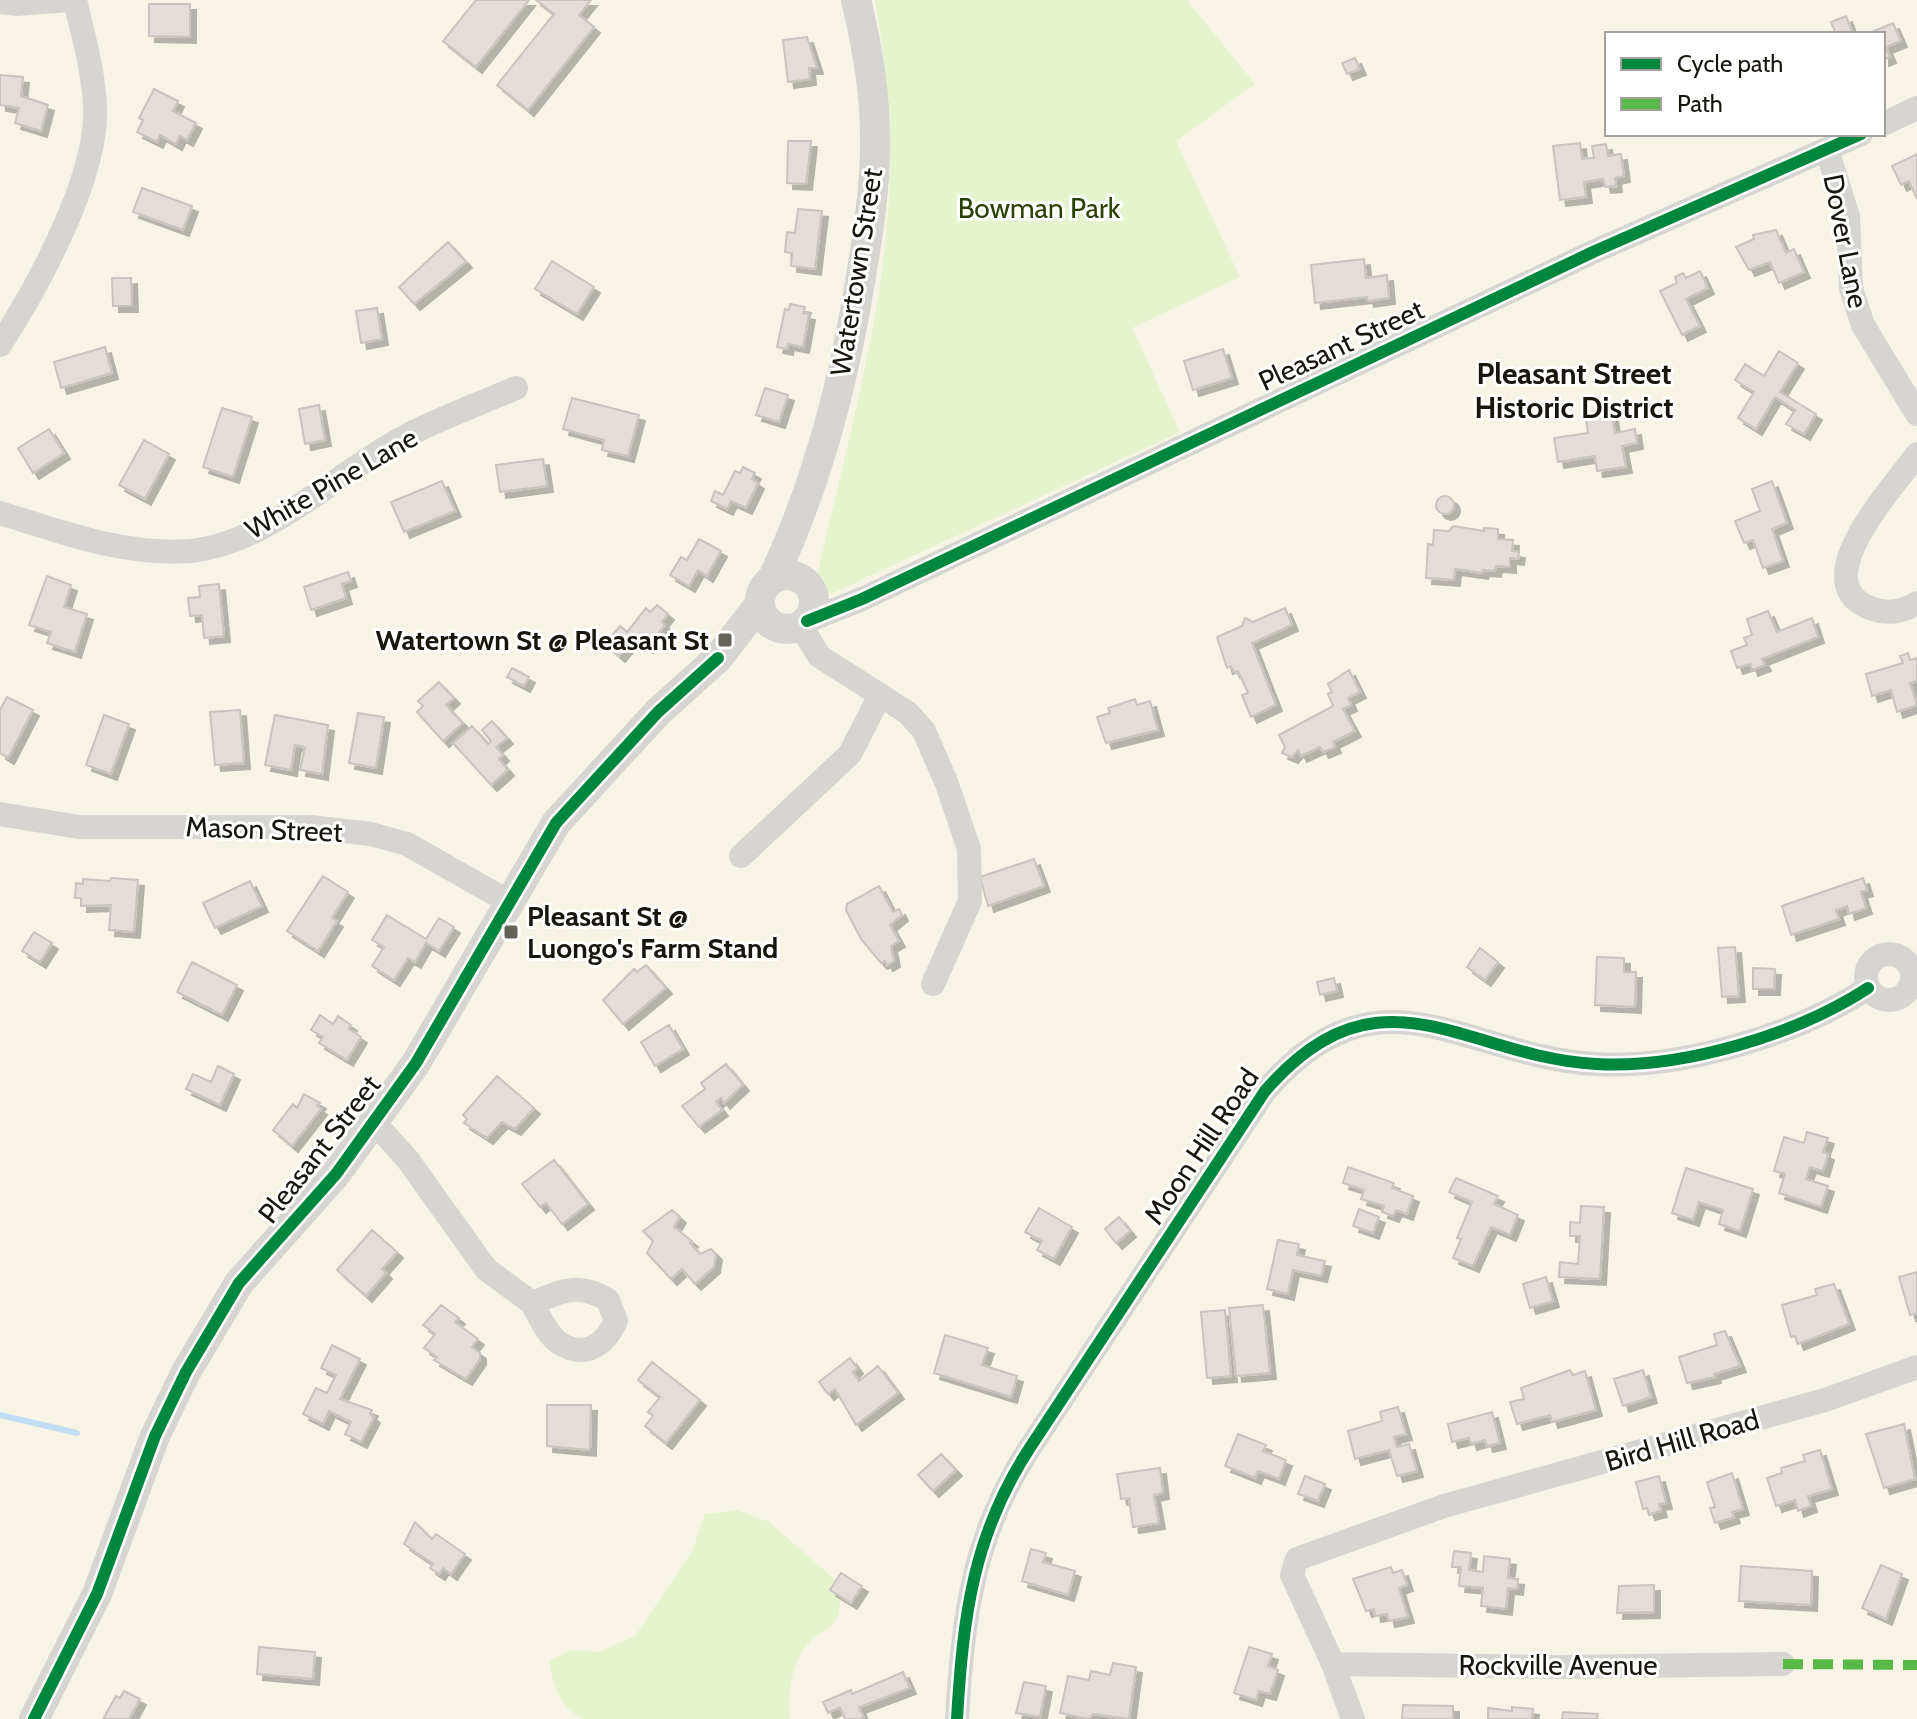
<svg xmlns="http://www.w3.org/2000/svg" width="1917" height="1719" font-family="Cabin,sans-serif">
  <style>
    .green { fill: #e6f3cf }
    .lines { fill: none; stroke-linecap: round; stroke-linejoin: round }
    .stream { stroke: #c1def5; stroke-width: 6 }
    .building { fill: #e3dcd8; stroke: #c9c3bf; stroke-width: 2; filter: url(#shadow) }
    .minor { stroke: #d6d5d2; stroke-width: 24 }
    .major { stroke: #d6d5d2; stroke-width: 30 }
    .quiet { stroke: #58b947; stroke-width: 10; stroke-dasharray: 20 10; stroke-linecap: butt }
    .cycleway-casing { stroke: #fff; stroke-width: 17 }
    .cycleway { stroke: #00873e; stroke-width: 12 }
    .poi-dot { fill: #656358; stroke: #fff; stroke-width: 3 }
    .labels { text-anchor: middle; stroke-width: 6; stroke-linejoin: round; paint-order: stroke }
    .park-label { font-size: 28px; fill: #2a4103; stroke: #fff }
    .street-label { font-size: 28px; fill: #17150c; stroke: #fff }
    .poi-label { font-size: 28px; font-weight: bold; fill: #17150c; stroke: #fff; text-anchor: end }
    .neighbourhood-label { font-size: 30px; font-weight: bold; fill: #17150c; stroke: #fff }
  </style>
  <defs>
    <filter id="shadow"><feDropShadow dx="6" dy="6" stdDeviation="0" flood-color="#0004"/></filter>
  </defs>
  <rect width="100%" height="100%" fill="#f7f4e6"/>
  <path class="green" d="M875,0H1187L1255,84L1176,141L1240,277L1132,328L1180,432L831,594L818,587L816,581C842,463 880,331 888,212C893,140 887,70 875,0Z
    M737,1510L769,1522L839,1583C846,1641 819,1620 800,1656C789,1676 789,1697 790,1719H583C559,1707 554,1686 549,1661L571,1650L599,1652L635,1636L692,1551L705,1514Z"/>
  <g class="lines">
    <path class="stream" d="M0,1415L77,1433"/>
  </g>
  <path class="building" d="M476,0H529L476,67L443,41Z
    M536,0H591L579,15L594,27L528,110L497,85L554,14Z
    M149,4H190V37L149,36Z
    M1846,16L1853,34H1836L1831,22Z
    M1893,23L1901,41L1886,47L1890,57L1883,60V34H1867Z
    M807,37L817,68H809L810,79L788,82L783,40Z
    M1355,58L1360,69L1347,74L1342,63Z
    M0,75L23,77L21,96L48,105L41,131L15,123L19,108L0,105Z
    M154,89L178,101L173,111L196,123L187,140L180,136L176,144L160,135L157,142L137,132L143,120L139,118Z
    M788,141H811L806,184L787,183Z
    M1580,143L1582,159L1594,158L1592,146L1606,144L1608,156L1621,154L1624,176L1615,178L1616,186L1605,187L1603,179L1584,182L1586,197L1560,200L1553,146Z
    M1917,154V199L1909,181L1901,185L1892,166Z
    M142,188L192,206L183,230L133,212Z
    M798,209L822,211L815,269L791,266L792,253L785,252L787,232L795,233Z
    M1776,230L1786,253L1794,249L1804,272L1779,283L1770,262L1749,270L1736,247L1754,239L1753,235Z
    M448,242L466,262L414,304L399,287Z
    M1364,259L1366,278L1387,275L1389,298L1368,301L1367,297L1315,303L1311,265Z
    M552,261L594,287L577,314L535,289Z
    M1700,271L1708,288L1686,299L1700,326L1682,335L1660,291L1677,283L1675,277L1683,273L1686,278Z
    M112,278H131L132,306H113Z
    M790,304L805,307L803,313L809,314L803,347L788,344L787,349L777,347L785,309L789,310Z
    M377,308L382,339L361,343L356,311Z
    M105,347L112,373L61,388L54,362Z
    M1223,349L1232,378L1193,390L1184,361Z
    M1779,351L1798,363L1780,392L1816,414L1804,434L1786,424L1795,410L1775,397L1756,429L1738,418L1754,392L1735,380L1745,364L1764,376Z
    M765,388L788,395L779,422L756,415Z
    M572,398L639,415L628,456L602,450L604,440L563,429Z
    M319,405L325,440L305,444L299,409Z
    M222,408L252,417L233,477L203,467Z
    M1611,409L1615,433L1635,429L1637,443L1622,446L1626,467L1597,471L1595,456L1558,462L1554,438L1588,433L1585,413Z
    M49,429L64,453L33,473L18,448Z
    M144,440L169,454L145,499L119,485Z
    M543,459L547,486L500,492L496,465Z
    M743,467L755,473L752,479L758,483L746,508L731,501L727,509L711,501L715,491L723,495L735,471L740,473Z
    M442,481L455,511L404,532L391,502Z
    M1772,481L1787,523L1772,529L1783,561L1763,568L1753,540L1744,543L1735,521L1760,511L1752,489Z
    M1436 505a9 9 0 1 1 18 0a9 9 0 1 1-18 0Z
    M1453,526L1484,531V528L1498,529V539L1513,540L1512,551L1519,552L1518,559L1510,558V567L1496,566L1495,571L1483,570L1482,573L1455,569L1454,580L1426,578L1428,544L1433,545L1434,530L1449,531Z
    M699,539L721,551L707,576L698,570L689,586L670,575L681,557L687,560Z
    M348,572L351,581L342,584L346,598L311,610L304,587Z
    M47,576L71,585L64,607L87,614L75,652L47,643L51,632L29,625Z
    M219,584L224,636L204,638L202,615L190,616L188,598L200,597L199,586Z
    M657,605L668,614L662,622L665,625L647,647L635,637L619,656L605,644L620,626L627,632L646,608L650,612Z
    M1285,608L1292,625L1252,643L1276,705L1251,717L1242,695L1248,693L1238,671L1234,672L1231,666L1227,668L1217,637L1242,626L1245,618L1253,622Z
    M1768,611L1777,632L1812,618L1818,637L1762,659L1765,665L1752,670L1750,664L1737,668L1731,651L1747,645L1744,638L1752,635L1747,619Z
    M1908,653L1910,660L1917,658V681L1910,683L1917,705L1897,712L1891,690L1872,696L1866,674L1903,663L1900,656Z
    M512,668L529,677L524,686L507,677Z
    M1349,670L1360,692L1348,698L1351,705L1343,709L1355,731L1333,742L1335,747L1323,752L1320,747L1301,756L1298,750L1292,757L1282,753L1285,747L1279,735L1333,706L1328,694L1332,692L1328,684Z
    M439,682L454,698L446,705L463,723L443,741L417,712L423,706L418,701Z
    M7,697L33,710L8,758L0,753V710Z
    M1135,699L1137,705L1150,701L1158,730L1106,743L1097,717L1110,713L1108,708Z
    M240,710L244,763L215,765L210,712Z
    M358,713L384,717L376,768L349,763Z
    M104,715L129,724L111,774L86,765Z
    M275,715L328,725L322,774L300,770L305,747L295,745L291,770L265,765Z
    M492,721L507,738L496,747L503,755L499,759L508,770L491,785L453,743L472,726L488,744L491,741L482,730Z
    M1034,859L1044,886L988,906L980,877Z
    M323,876L348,892L332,918L337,921L318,951L287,931Z
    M111,878L138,880L134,932L109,930L111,905L81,906V898H75L76,883L83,884V879L110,881Z
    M1863,878L1867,890L1861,892L1866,908L1849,914L1847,906L1836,910L1839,919L1791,935L1782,906Z
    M250,881L262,906L215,928L203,903Z
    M879,886L893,912L899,909L902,915L890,925L899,941L891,946L894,961L887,965L885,961L881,963L861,939L846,910L847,904Z
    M387,915L426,939L439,918L454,927L439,951L426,943L415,962L408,958L394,980L372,966L384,947L372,940Z
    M34,932L52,943L40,962L22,951Z
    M1735,947L1739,996L1722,997L1718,948Z
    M1480,948L1498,962L1485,980L1467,967Z
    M1597,957L1624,958V972H1636L1635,1007L1595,1005Z
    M192,962L237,985L222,1015L177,992Z
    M646,965L666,988L623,1024L603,1000L634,969L637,972Z
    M1753,968L1775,969L1774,989H1753Z
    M1334,978L1337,991L1320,995L1317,982Z
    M320,1015L333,1024L338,1016L351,1025L349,1029L361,1037L347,1060L319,1043L323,1037L311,1030Z
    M669,1025L683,1049L655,1066L641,1042Z
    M726,1064L743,1085L724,1103L721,1098L716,1102L722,1110L699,1127L682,1106L705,1089L701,1083Z
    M218,1066L234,1074L220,1105L186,1089L193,1074L211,1082Z
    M497,1076L534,1108L515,1129L502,1122L487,1138L464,1123L467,1119L463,1115Z
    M304,1094L320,1103L317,1106L321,1109L292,1146L273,1130L293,1104L297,1108Z
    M1807,1132L1828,1138L1823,1152L1828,1154L1823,1171L1810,1167L1806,1179L1828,1186L1821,1207L1779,1193L1785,1174L1774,1171L1784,1137L1804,1143Z
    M554,1160L588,1204L562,1224L546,1203L540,1207L522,1184Z
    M1348,1167L1394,1183L1392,1188L1413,1196L1407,1214L1396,1210L1393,1216L1382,1212L1384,1206L1361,1199L1364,1190L1343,1183Z
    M1686,1168L1753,1189L1740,1231L1719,1224L1723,1210L1699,1202L1693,1220L1672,1213Z
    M1456,1178L1498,1196L1494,1204L1518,1215L1510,1235L1491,1227L1473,1266L1453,1258L1461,1239L1457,1238L1472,1202L1449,1192Z
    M1581,1206L1604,1207L1600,1279L1559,1277L1560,1262L1578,1264L1580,1236H1570V1222L1580,1223Z
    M1039,1208L1072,1227L1054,1259L1037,1250L1042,1241L1025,1232Z
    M1359,1209L1379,1217L1373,1233L1353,1226Z
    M672,1210L680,1217L674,1227L692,1241L690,1243L700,1254L711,1249L716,1254L714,1267L695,1284L682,1269L671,1279L647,1253L653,1241L643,1231Z
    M1119,1217L1130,1231L1116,1243L1105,1229Z
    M372,1230L397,1252L382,1269L386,1273L366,1296L337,1270Z
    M1278,1240L1299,1244L1297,1255L1325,1261L1321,1276L1293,1270L1288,1294L1267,1289Z
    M1917,1272V1313L1910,1315L1899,1277Z
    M1546,1277L1553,1301L1530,1308L1523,1284Z
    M1834,1284L1849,1324L1798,1344L1795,1336L1791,1337L1782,1305L1817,1295L1815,1289Z
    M441,1305L459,1318L455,1322L478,1339L472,1347L480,1353V1359L466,1379L434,1360L437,1357L424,1348L435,1334L423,1325Z
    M1263,1305L1270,1373L1236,1376L1229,1308Z
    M1225,1310L1231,1376L1207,1378L1201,1312Z
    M1725,1331L1740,1366L1714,1374L1715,1377L1687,1383L1679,1357L1717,1345L1714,1334Z
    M945,1335L988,1348L982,1365L1017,1376L1011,1397L934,1373Z
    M332,1345L360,1359L340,1399L372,1410L370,1414L374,1417L361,1442L345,1434L351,1422L329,1411L323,1424L303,1414L316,1388L327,1393L336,1375L321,1368Z
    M850,1358L857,1368L853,1372L859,1381L878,1366L898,1393L856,1425L835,1389L828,1394L819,1382Z
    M652,1362L700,1400L666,1443L645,1426L653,1416L648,1412L660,1397L638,1380Z
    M1570,1370L1573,1375L1585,1371L1596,1410L1552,1422L1550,1415L1517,1424L1510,1402L1524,1399L1521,1388Z
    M1643,1370L1651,1397L1623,1406L1614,1379Z
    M547,1405H591L590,1450L547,1446Z
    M1398,1407L1406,1434L1394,1437L1397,1447L1409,1444L1417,1471L1397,1476L1389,1450L1355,1459L1348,1431L1382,1421L1380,1412Z
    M1492,1412L1500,1443L1487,1446L1485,1440L1471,1444L1469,1438L1452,1442L1448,1424Z
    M1904,1424L1915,1479L1884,1488L1866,1434Z
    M1238,1434L1266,1445L1263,1451L1286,1460L1279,1479L1258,1471L1255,1478L1225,1466Z
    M1820,1450L1832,1489L1808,1496L1811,1506L1798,1511L1795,1500L1776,1506L1767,1478L1782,1473L1781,1468L1805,1461L1803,1455Z
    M941,1454L956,1470L933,1491L918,1475Z
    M1160,1468L1163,1493L1154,1495L1159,1523L1133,1527L1129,1498L1121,1499L1117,1474Z
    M1732,1473L1743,1509L1732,1512L1734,1517L1715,1523L1710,1508L1715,1507L1707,1482Z
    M1305,1476L1325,1484L1318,1501L1298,1494Z
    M1659,1476L1666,1503L1659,1504L1661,1511L1649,1514L1647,1508L1643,1509L1636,1482Z
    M415,1522L432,1539L436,1534L465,1554L451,1574L443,1568L439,1574L430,1568L433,1564L404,1544Z
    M1031,1549L1046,1553L1043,1562L1075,1571L1068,1595L1022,1581Z
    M1454,1551L1471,1553L1469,1570L1483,1572L1484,1556L1510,1559L1508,1578L1518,1579L1517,1589L1508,1588L1506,1609L1481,1606L1483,1588L1459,1586L1461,1567H1452Z
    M1881,1565L1902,1574L1886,1619L1862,1608Z
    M1741,1566L1812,1571L1811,1605L1739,1601Z
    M1391,1567L1393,1573L1402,1570L1407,1585L1399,1588L1408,1617L1389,1621L1387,1614L1375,1616L1374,1609L1366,1611L1353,1579Z
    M841,1573L862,1586L851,1603L830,1590Z
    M1654,1585V1612L1617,1613L1619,1586Z
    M259,1647L315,1652L313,1679L257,1674Z
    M1249,1647L1272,1654L1268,1666L1278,1670L1270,1694L1259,1691L1256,1700L1234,1693Z
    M1113,1663L1136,1667L1129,1719L1093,1714L1089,1719L1060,1713L1068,1676L1089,1680L1091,1671L1110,1675Z
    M903,1672L910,1688L859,1707L864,1719H845L840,1707L828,1713L823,1702L851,1690L852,1694Z
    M1024,1682L1046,1686L1040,1717L1016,1713Z
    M124,1691L140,1699L129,1719H103L116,1696L120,1698Z
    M1403,1705L1453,1706V1719H1402Z
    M1512,1707L1533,1709L1532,1719H1488V1708L1512,1711Z
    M1563,1712L1598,1714L1597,1719H1562Z"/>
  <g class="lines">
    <path class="minor" d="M0,2L17,4L70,0
      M1883,124L1917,108
      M1827,150L1848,216L1851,288L1863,325L1917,414
      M0,345C37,288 98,177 95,108C94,72 83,35 75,0
      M1917,454C1895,486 1803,582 1870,608C1887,615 1902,612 1917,603
      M0,513C62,532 124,556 190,551C267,544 338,472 404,437C440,418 479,404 516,388
      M807,621L862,599L1593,252L1861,134
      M801,626L819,656L908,713L924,731L947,784L969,849L970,901L933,984
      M0,814L79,827H310L371,834L407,844L511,903
      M741,856L850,754L879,697
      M1866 977a23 23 0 1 1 46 0a23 23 0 1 1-46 0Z
      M373,1121L408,1160L486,1269L532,1303C562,1291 577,1282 608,1300L616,1321C605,1345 584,1360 558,1342C546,1333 539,1315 532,1303
      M1333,1664L1558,1667L1783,1664
      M957,1719C963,1616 973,1534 1031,1446L1265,1091C1381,958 1464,1057 1596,1064C1682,1069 1796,1035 1868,988
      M1353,1719L1333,1664L1292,1575L1297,1559L1444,1506L1825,1400L1917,1367"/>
    <path class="major" d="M760 602a27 27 0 1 1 54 0a27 27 0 1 1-54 0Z
      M773,578C819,480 845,377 862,270C869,228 876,181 875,138C875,91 867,45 856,0
      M34,1719L97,1594L155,1436L186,1372L239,1283L336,1174L416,1063L556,823L658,712L718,658L759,605"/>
    <path class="quiet" d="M1783,1664L1917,1665"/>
    <g class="cycleway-casing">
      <path id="cycleway" d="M807,621L862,599L1593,252L1861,134
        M34,1719L97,1594L155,1436L186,1372L239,1283L336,1174L416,1063L556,823L658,712L718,658
        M957,1719C963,1616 973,1534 1031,1446L1265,1091C1381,958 1464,1057 1596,1064C1682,1069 1796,1035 1868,988"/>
    </g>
    <use href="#cycleway" class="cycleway"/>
  </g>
  <g class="poi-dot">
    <rect x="717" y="632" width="16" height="16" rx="4"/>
    <rect x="503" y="924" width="16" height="16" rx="4"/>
  </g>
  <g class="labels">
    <g class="park-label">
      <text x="1039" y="218">Bowman Park</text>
    </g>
    <g class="street-label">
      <text transform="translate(1846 241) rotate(79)" y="10">Dover Lane</text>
      <text transform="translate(856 272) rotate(-81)" y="10">Watertown Street</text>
      <text transform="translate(1341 345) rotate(-25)" y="10">Pleasant Street</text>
      <text transform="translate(331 483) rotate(-30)" y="10">White Pine Lane</text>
      <text transform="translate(264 829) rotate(2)" y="10">Mason Street</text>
      <text transform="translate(1201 1146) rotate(-56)" y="10">Moon Hill Road</text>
      <text transform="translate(319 1149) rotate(-52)" y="10">Pleasant Street</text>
      <text transform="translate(1682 1440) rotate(-16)" y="10">Bird Hill Road</text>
      <text x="1558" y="1675">Rockville Avenue</text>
    </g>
    <g class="poi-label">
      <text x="709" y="650">Watertown St @ Pleasant St</text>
      <text x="527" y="926" text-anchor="start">Pleasant St @<tspan x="527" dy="32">Luongo's Farm Stand</tspan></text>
    </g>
    <g class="neighbourhood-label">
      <text x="1574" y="384">Pleasant Street<tspan x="1574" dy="34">Historic District</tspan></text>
    </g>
  </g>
  <rect x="1605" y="32" width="280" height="104" fill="#ffffff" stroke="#a2a19e" stroke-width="2"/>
  <rect x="1621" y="58" width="40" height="12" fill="#00873e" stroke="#a2a19e" stroke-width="2"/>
  <text x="1677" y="72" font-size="24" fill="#17150c">Cycle path</text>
  <rect x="1621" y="98" width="40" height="12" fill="#58b947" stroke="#a2a19e" stroke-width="2"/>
  <text x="1677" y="112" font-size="24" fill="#17150c">Path</text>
</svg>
